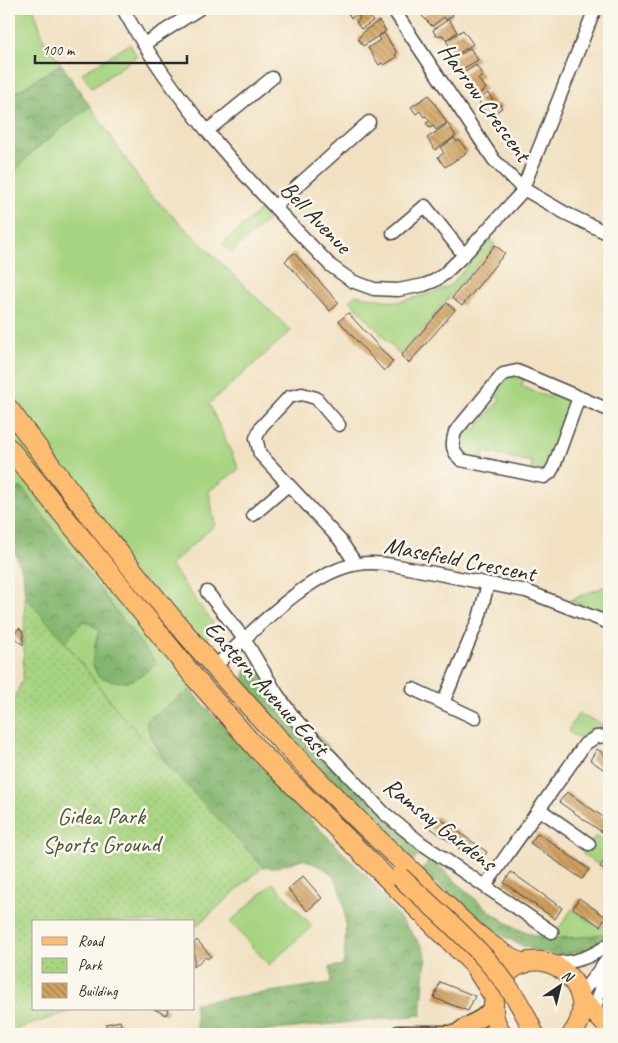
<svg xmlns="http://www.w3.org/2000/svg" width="618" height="1043" font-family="Caveat,sans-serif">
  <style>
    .grass { fill: #a7d481; stroke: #698056 }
    .forest { fill: url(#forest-crowns); stroke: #58704d }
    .park { fill: url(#park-dots); stroke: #698056 }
    .building { fill: url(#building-back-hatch) }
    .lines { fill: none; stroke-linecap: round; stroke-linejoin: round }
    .minor-casing { stroke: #494642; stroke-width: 15 }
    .major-casing { stroke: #494642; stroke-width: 19 }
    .highway-casing { stroke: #494642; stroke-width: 21 }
    .minor { stroke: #fff; stroke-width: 12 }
    .major { stroke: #febc70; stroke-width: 16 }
    .highway { stroke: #febc70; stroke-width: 19 }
    .highway-bridge-casing { stroke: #494642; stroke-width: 21; stroke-linecap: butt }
    .highway-bridge { stroke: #febc70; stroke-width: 19 }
    .labels { text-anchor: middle; stroke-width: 5; stroke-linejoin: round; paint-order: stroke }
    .street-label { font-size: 24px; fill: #2b2b2b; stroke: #fbf7ec }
    .park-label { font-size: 24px; fill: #4a5540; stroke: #fbf7ec }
  </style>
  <defs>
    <pattern id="forest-crowns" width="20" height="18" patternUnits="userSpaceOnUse" patternTransform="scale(1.25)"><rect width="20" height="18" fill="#85b66f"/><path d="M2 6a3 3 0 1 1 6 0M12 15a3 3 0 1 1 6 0" fill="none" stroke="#6d945b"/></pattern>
    <pattern id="park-dots" width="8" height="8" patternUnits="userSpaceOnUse" patternTransform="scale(1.25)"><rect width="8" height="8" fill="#a7d481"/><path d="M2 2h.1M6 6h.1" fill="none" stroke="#90b670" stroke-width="1.8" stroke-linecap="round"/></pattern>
    <pattern id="building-back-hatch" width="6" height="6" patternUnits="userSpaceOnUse" patternTransform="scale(1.25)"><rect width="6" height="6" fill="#d1a05e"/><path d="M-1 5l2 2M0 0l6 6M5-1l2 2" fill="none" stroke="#aa834e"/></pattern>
  </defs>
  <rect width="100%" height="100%" fill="#fbf7ec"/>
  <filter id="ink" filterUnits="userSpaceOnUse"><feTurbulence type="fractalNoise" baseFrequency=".02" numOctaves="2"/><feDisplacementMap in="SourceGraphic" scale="10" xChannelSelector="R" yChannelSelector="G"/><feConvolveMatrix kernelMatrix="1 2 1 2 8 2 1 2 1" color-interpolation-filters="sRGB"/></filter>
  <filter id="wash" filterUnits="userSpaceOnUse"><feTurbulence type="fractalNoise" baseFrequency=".0096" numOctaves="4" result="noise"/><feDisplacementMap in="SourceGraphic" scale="20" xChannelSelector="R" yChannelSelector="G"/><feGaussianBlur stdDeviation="1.12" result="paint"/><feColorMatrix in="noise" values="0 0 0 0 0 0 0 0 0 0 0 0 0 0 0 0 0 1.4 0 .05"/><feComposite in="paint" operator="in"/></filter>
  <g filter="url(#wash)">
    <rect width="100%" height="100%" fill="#f1e1c2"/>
    <path class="grass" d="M9,9H34L43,38L61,64L15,93L9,83Z
      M130,44L137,56L92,88L82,73Z
      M90,106L148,192L291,331L209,404L239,469L209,491L215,525L170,565L213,623L190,690L146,721L151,738L171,771L120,714L65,642L84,620L99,630L94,647L156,663L22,488L12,489L9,484V177L33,151Z
      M261,209L269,219L231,253L222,244Z
      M490,240L495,244L400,355L350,300L355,295L397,302L433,293L451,285Z
      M506,376L525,378L521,386L550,398L554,390L568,399L571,404L552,462L541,473L531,472L532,462L484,452L482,461L469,458L458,450L457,438L466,424L475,430L500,399L493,392Z
      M609,585L608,614L601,615L570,600Z
      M578,714L605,725L579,739L568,731Z
      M595,836L609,846V853L607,852L598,865L583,854Z
      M273,883L312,926L269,965L230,922Z
      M572,909L601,929L609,917V932L587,937L552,938Z"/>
    <path class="forest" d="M61,64L90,106L33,151L9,177V104L15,93Z
      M22,488L156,663C135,682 125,687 98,676L92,663L99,630L84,620L65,642L25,597L23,573L9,537V505L12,489Z
      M253,663L422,851L413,861L302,751L243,681L245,672Z
      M190,690L308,817L368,878L422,946L426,956L421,1015L234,1034H198L194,1003L331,983L330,967L343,965C347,941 349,887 328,871C321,866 310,863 303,859L273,868L263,867C224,826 162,774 146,721Z
      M431,859C458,882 486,913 518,929C545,943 581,939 609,932V937C540,988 472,913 421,870Z"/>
    <path class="park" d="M25,597L65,642L120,714L263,867L194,928V922H34V1009H76L9,1032V709L23,679Z"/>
    <g id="blocks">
      <path class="building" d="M342,9H366L351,18L347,11L344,12Z
        M370,9L375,14L371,17L373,21L361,29L356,22L360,19L358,16Z
        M432,9H449L453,15L446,20L444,17L432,26L422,16Z
        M449,19L457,32L446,40L443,35L436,36L433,30Z
        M379,21L386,31L363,46L358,39L365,30Z
        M463,30L473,44L450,59L446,52L451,48L446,41Z
        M384,33L397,53L395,55L397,57L384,65L382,63L379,65L368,48L380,40L378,37Z
        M470,48L478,60L459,71L450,61Z
        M476,65L483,76L478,79L486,89L476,96L462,74Z
        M488,93L496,105L499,103L502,108L489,117L478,100Z
        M429,95L447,123L436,130L433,126L430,128L426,123L430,121L426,116L424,117L420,111L416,114L411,107Z
        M448,124L456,136L435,150L427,138Z
        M454,138L457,142L459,140L468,152L445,167L438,157L444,153L441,148Z
        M495,245L505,253L462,306L452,298Z
        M294,253L339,303L330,311L285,261Z
        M447,303L455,310L409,363L401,356Z
        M348,313L393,362L384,371L339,321Z
        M19,628L23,632V645L13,635Z
        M597,749L609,758V773L590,760Z
        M567,792L609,821V837L559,802Z
        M436,816L487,852L480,863L429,827Z
        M538,833L589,869L582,879L530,843Z
        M607,857L609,859V873L600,867Z
        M511,872L562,908L555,919L504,883Z
        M303,876L322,898L307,911L288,889Z
        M579,898L606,917L600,926L573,908Z
        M197,940L211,956L207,959L205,957L194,967V943Z
        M440,982L475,996L468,1011L434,998Z
        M154,1009H169L166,1015Z
        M120,1021L123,1034H93L107,1030L106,1024Z"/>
    </g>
  </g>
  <g filter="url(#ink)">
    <use href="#blocks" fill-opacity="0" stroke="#494642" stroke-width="1"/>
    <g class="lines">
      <g class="minor-casing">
        <path id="minor" d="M123,9C176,106 255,188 331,266L352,281L374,289L398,290L424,285L434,281L443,275L464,255L521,193L595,9
          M393,9L494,160L522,188L565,213L609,234
          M144,44L199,9
          M207,131L272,78
          M275,206L369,122
          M393,233L425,206L464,255
          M579,397L554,466L550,473L544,477L461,460C452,451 451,445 455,432L503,374L517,371L609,410
          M339,425L316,398L302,394L289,397L261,427L256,438L260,454L340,540L356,564
          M253,515L288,485
          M207,592L245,640L277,694L295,719L384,813L421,843L552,932
          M213,668C250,635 308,571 358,564C370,562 381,563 393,565L526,591L609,623
          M413,689L475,718
          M443,703L479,618L488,584
          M539,809L589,844
          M485,886L585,744L596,737L609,736
          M550,963C573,963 591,958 609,944
          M580,995L607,960
          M594,1013L602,981L609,965"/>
      </g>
      <g class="major-casing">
        <path id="major" d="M457,1033C469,1021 485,1022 493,1004
          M398,1034H459"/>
      </g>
      <g class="highway-casing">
        <path id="highway" d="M9,409C131,575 262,733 413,872C447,904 480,945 524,964
          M9,448L195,678L258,750L473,964L494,997
          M581,999L609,1028
          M503,1034C493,1023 492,1009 495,995C497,986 503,979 509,972C547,937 605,993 572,1034"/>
      </g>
      <use href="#minor" class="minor"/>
      <use href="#major" class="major"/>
      <use href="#highway" class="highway"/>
      <g class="highway-bridge-casing">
        <path id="highway-bridge" d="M400,877C449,922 510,971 534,1034"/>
      </g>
      <use href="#highway-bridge" class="highway-bridge"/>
    </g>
  </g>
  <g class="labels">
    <g class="street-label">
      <text transform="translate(485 102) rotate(54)" y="8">Harrow Crescent</text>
      <text transform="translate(316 217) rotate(46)" y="8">Bell Avenue</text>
      <text transform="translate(460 559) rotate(11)" y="8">Masefield Crescent</text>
      <text transform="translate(267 688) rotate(48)" y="8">Eastern Avenue East</text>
      <text transform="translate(440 824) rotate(38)" y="8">Ramsay Gardens</text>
    </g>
    <g class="park-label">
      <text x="101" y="824">Gidea Park<tspan x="101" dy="28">Sports Ground</tspan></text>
    </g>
  </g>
  <rect width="618" height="1043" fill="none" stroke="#fbf7ec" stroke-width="30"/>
  <rect x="32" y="920" width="162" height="90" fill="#fbf7ec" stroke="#a8a59f"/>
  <rect x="42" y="937" width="25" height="8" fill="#febc70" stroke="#a8a59f"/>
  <text x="78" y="946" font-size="15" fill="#2b2b2b">Road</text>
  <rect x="42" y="958" width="25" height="15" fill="url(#park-dots)" stroke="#a8a59f"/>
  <text x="78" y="970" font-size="15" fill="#2b2b2b">Park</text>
  <rect x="42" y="983" width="25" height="15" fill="url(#building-back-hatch)" stroke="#a8a59f"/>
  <text x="78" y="996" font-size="15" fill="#2b2b2b">Building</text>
  <g transform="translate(560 986) rotate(35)" stroke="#fbf7ec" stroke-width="4" paint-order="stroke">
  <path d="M0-4L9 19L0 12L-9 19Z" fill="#2b2b2b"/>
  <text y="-8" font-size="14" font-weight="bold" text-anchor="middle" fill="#2b2b2b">N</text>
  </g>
  <path d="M35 55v8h152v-8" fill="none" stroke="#2b2b2b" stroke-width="2.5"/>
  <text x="42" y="55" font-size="15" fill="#2b2b2b" stroke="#fbf7ec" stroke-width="4" paint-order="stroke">100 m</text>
</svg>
